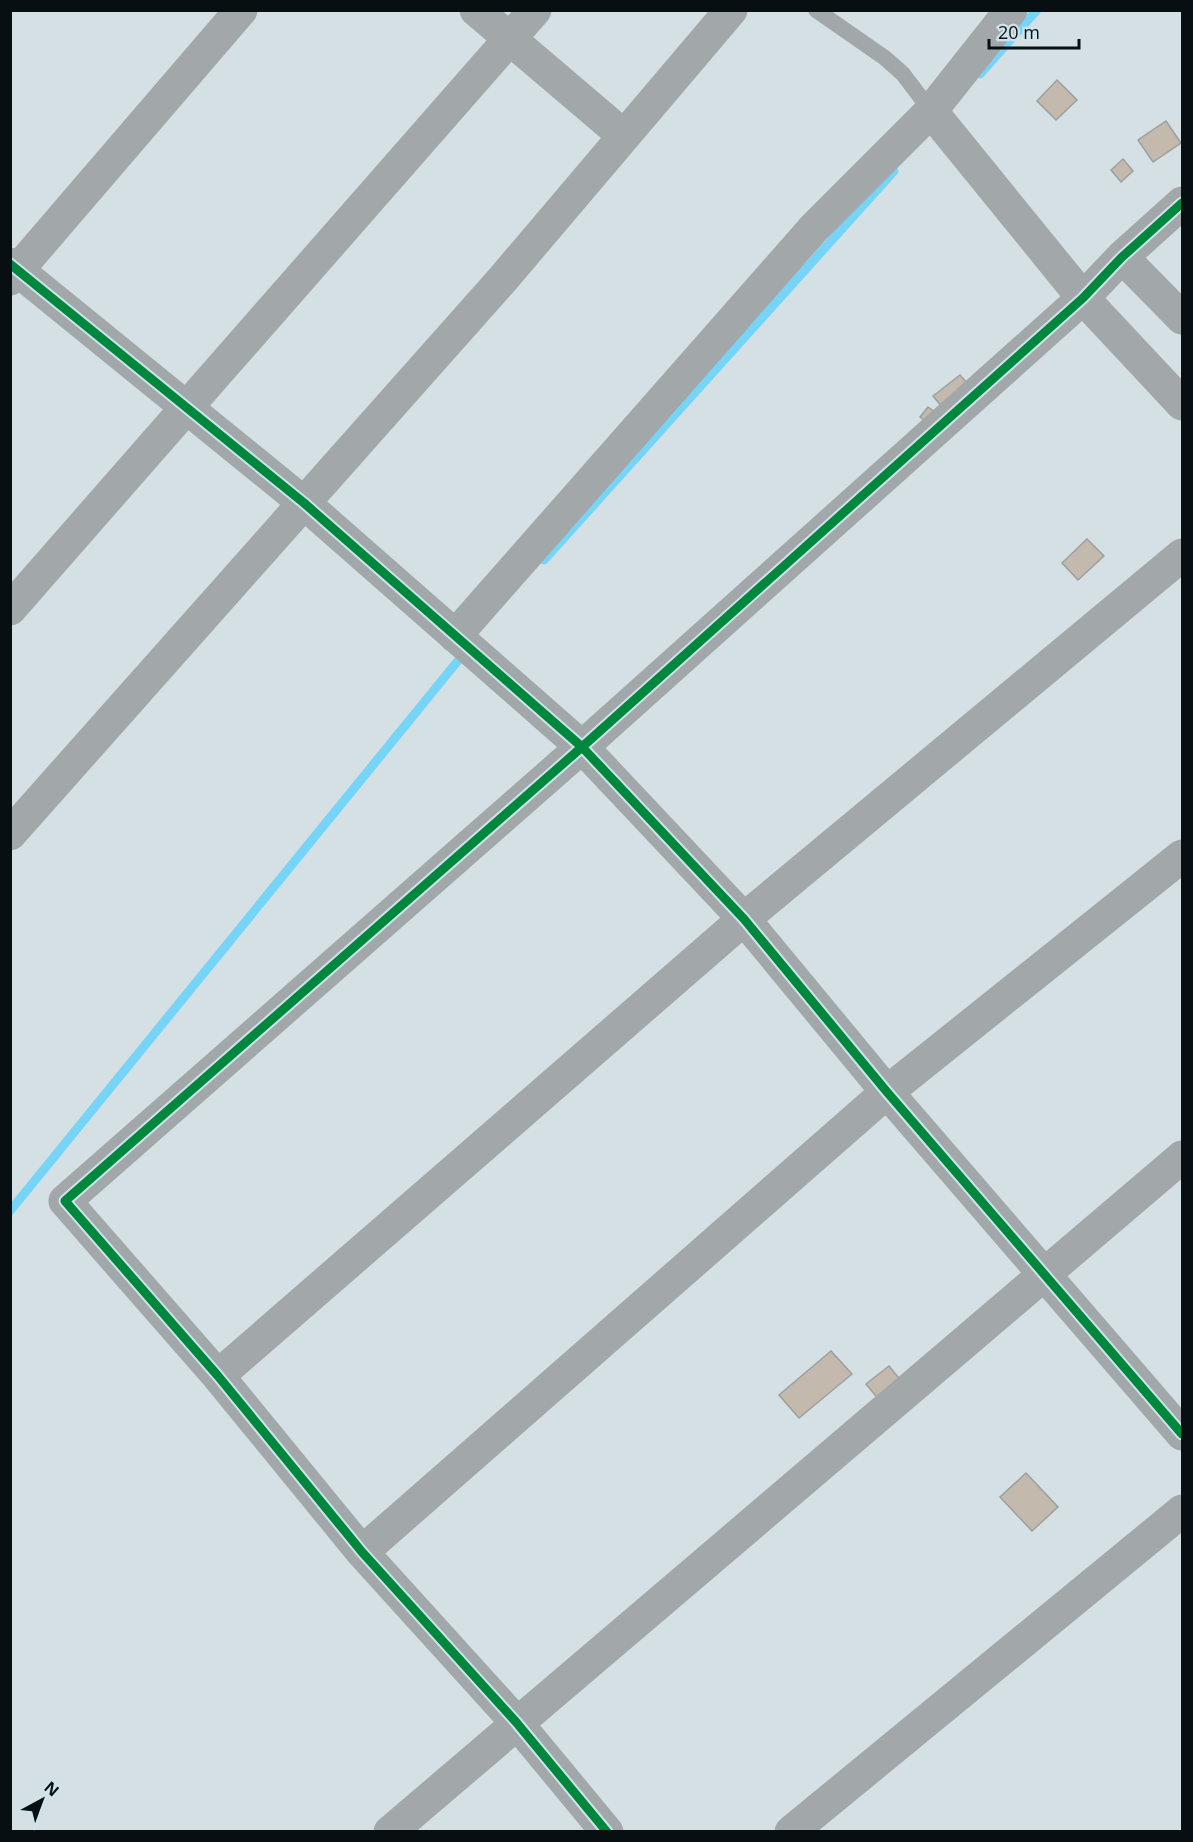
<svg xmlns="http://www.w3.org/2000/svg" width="1193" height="1842" font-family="'Open Sans',sans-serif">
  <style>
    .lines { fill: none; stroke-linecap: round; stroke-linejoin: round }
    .stream { stroke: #76d5f7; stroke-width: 9 }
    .building { fill: #c3baad; stroke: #9c9f9f; stroke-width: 1.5 }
    .lane { stroke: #a2a8aa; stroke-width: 16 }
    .street { stroke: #a2a8aa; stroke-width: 33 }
    .cycleway-casing { stroke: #cfe3eb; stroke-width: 13 }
    .cycleway { stroke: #00873e; stroke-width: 9 }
  </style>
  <rect width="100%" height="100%" fill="#d5e0e5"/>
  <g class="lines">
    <path class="stream" d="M980,74L1037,10
      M544,560L894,171
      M10,1211L465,652"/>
  </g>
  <path class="building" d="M1057,80L1077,100L1056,120L1037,101Z
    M1166,121L1181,143L1153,162L1138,140Z
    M1123,159L1133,171L1121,182L1111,170Z
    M960,375L975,392L948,414L933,396Z
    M928,407L942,417L934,428L920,417Z
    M1087,539L1104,556L1078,580L1062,563Z
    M831,1351L852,1374L799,1418L779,1395Z
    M889,1366L902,1382L880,1401L866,1384Z
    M1026,1473L1058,1507L1032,1531L1000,1497Z"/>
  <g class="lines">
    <path class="lane" d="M816,10L885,58L903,74L931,111"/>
    <path class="street" d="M476,10L624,136
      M931,111L1083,298L1182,404
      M1122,257L1182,318
      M10,264L304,503L582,747L744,919L887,1092L1182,1434
      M10,279L241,10
      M10,609L535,10
      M455,636L814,228L931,111L1011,10
      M10,834L502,280L731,10
      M218,1376L744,919L1182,555
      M362,1552L887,1092L1182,856
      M390,1832L1182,1157
      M607,1832L516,1722L362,1552L218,1376L65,1201L582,747L1083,298L1122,257L1182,203
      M791,1832L1182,1511"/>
    <g class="cycleway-casing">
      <path id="cycleway" d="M10,264L304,503L582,747L744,919L887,1092L1182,1434
        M607,1832L516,1722L362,1552L218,1376L65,1201L582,747L1083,298L1122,257L1182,203"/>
    </g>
    <use href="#cycleway" class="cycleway"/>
  </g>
  <rect width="1193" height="1842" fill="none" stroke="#080f12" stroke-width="24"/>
  <g transform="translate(42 1800) rotate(41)" stroke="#cfe3eb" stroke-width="4.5" paint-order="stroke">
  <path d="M0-4.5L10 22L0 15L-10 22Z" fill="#080f12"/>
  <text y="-9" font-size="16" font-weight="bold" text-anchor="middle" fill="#080f12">N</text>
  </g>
  <path d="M989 39v9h90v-9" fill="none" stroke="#080f12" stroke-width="3"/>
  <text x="998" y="39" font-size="18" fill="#080f12" stroke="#cfe3eb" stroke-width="4.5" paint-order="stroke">20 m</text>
</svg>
